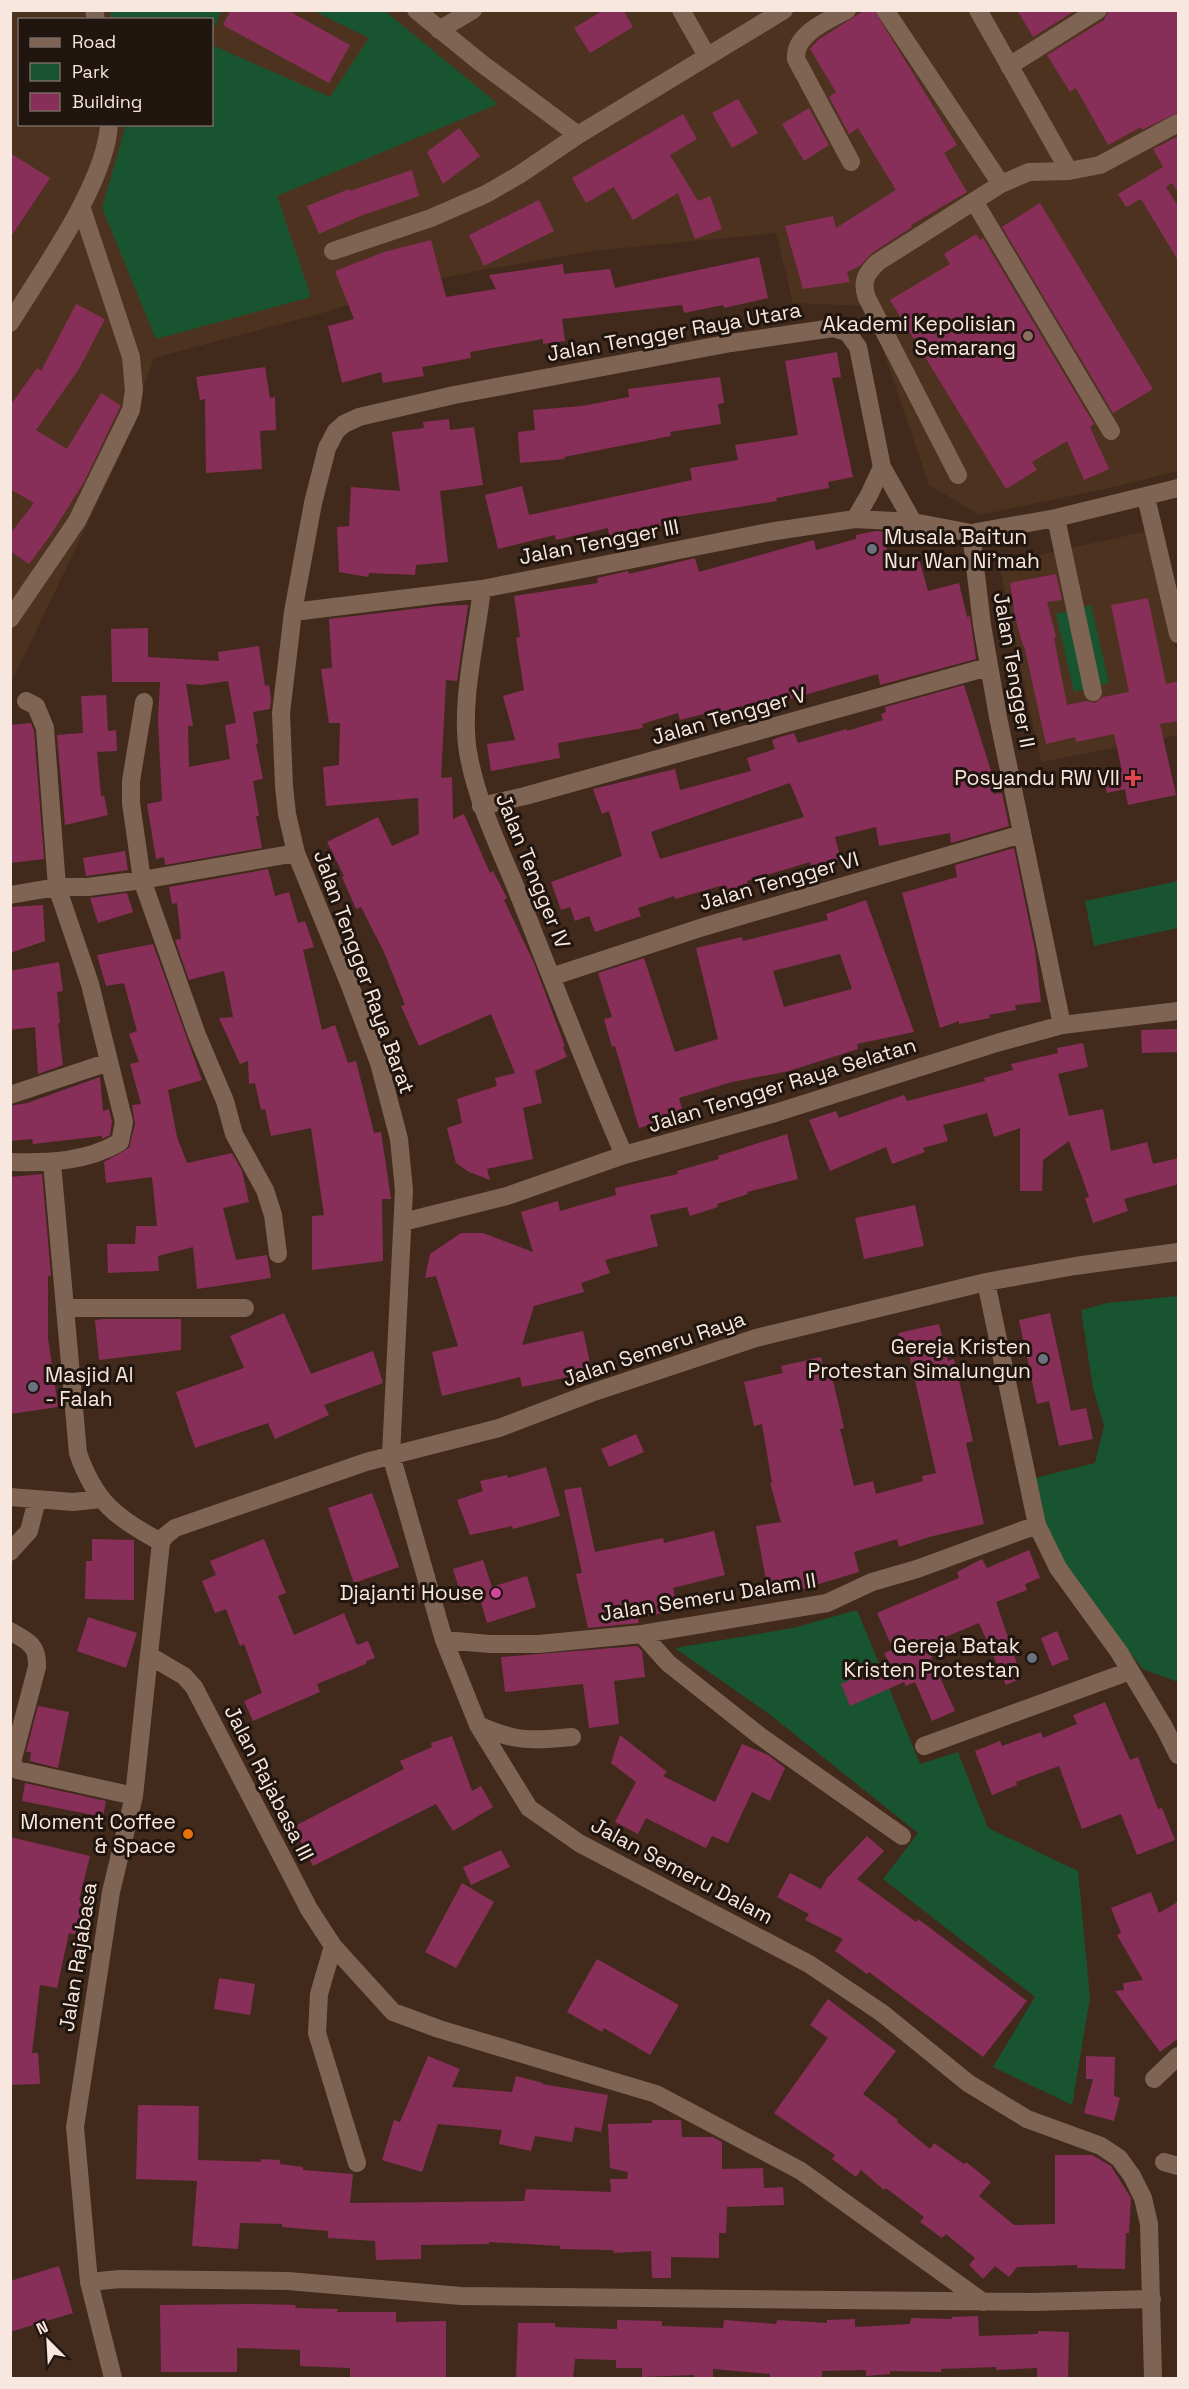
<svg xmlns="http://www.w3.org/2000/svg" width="1189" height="2389" font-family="'Space Grotesk',sans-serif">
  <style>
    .built { fill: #4e3220; fill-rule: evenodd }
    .green { fill: #195431 }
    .building { fill: #882f59; fill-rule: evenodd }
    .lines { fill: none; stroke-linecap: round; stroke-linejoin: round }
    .minor { stroke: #7f6454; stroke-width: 18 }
    .education-dot { fill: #8d6e63; stroke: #20150f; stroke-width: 2 }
    .worship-dot { fill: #6b7280; stroke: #20150f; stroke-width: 2 }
    .health-dot { fill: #e0444e; stroke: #20150f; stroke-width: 2 }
    .hotel-dot { fill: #d1479c; stroke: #20150f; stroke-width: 2 }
    .food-dot { fill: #e8710a; stroke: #20150f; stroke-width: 2 }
    .labels { text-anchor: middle; stroke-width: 6; stroke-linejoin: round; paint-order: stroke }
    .poi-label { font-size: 21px; fill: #f7e7de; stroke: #20150f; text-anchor: end }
    .street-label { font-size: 21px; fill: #f7e7de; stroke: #20150f }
  </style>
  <rect width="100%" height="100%" fill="#412a1c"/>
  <path class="built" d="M11,11H1178V471L1118,486L980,515L929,485L868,306L793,303L776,233L592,251L472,272L407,286L319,314L154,358L120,456L11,683ZM20,20H212V124H20Z
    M1148,531L1178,657V735L1041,762L999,564Z"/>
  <path class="green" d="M110,11V10L221,11L212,33V20L111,19Z
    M314,11H385L498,104L277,196L311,297L156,339L102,208L126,125L212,124V45L330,97L369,38Z
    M1091,605L1109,683L1074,692L1056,614Z
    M1178,881V928L1094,946L1085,901Z
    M1178,1296V1682L1143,1669L1082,1593L1050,1545L1027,1480L1095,1463L1104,1426L1093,1388L1081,1310L1107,1303Z
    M857,1610L920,1764L958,1752L988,1828L1078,1871L1090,1998L1072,2105L993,2067L1035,1997L883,1879L918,1833L769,1714L675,1648L793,1628Z"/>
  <path class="building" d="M231,10H287L350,45L329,83L223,25Z
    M604,10H623L633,27L590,53L574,28Z
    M865,10H874L957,145L944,153L967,192L911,225L912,227L872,253L860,266L847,272L850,282L803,289L785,226L833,216L836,228L896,190L858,128L849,134L829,97L836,92L810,49L818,40Z
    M1017,10H1076L1033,37Z
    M1109,10H1179V112L1142,130L1141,127L1108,145L1076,88L1070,92L1047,55L1104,20Z
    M738,99L758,133L732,148L712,113Z
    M809,108L829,145L804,161L782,124Z
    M683,114L697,139L670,155L698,201L710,196L722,229L695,239L678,193L633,220L614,187L586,203L572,178Z
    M459,128L480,156L443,184L427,152Z
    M1179,136V194L1172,183L1166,187L1179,208V262L1141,199L1126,207L1118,194L1163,167L1153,149Z
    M10,153L50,178L10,238Z
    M412,170L419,196L360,216L319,234L307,206L349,189L350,191Z
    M539,200L554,231L484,266L469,235Z
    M1040,203L1153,389L1113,413L1002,227Z
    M976,234L980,240L983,238L1094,424L1090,427L1109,469L1084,480L1067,441L1032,462L1037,470L1006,489L890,300L950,264L944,254Z
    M431,240L446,297L496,289L489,275L563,264L564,274L610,269L615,288L759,257L768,298L724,308L723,305L684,313L682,305L562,319L565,341L543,344V339L470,352L471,358L422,367L424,376L383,383L381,372L342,383L328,326L354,319L335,271L384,252Z
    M76,304L105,319L79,369L36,430L67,449L101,393L120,405V407L84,482L50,536L29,564L10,551V534L34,503L10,489V406L37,368L41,371Z
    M837,352L841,377L832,378L853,477L828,482L829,488L776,498L777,501L676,517L677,523L650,528V526L609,536L608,528L556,540L555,535L498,549L485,495L522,486L529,515L692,480L690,468L738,460L735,445L798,435L785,361Z
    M265,367L270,398L275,397L276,430L260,431L262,469L206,473L205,399L200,400L196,377Z
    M720,377L724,403L718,404L721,424L670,432L671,436L564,457L565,459L520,463L518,432L535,430L533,410L582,406L629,397L628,389Z
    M449,419L450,430L474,427L483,485L440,491L448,562L416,565L415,575L369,573L368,577L339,572L337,527L349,526L351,487L400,491L392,432L424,428L423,422Z
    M876,531L884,532L889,565L918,555L928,591L959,583L967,617L970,616L976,659L880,685L878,674L744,712L742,706L708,716L707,713L680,720L678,713L642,724L643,728L558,743L560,758L491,771L487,744L515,740L503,696L524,690L516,638L520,637L514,596L598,583L597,578L628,571L629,574L695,558L699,572L814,540L816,550L856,539V535Z
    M1056,574L1062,600L1047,602L1056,637L1054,638L1067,705L1086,701L1095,703L1103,697L1129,692L1111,605L1148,598L1166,684L1179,681V721L1160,724L1176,795L1128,805L1125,789L1107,793L1102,776L1122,771L1114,734L1076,742L1075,737L1046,744L1024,645L1023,646L1015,617L1010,583Z
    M468,605L457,681L446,680L441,778L452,777L453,819L464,814L490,873L493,871L507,898L504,900L534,963L565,1046L563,1047L567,1057L535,1071L542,1103L523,1108L533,1159L487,1169L490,1180L469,1172L456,1163L447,1128L462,1123L457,1099L497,1086L495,1078L515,1073L491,1014L419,1046L401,1006L405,1005L384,952L361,907L356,909L342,877L344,876L327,842L378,817L392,846L419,834L418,798L326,806L323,767L339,765L340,723H329L321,669L332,668L329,619L438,606Z
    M148,628V657L219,661L218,652L259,646L265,686L269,685L271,698L270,709L253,712L258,743L256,744L263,779L253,781L259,816H256L262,848L165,865L164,857L156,859L147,804L162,801L158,720L160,682H112L111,629ZM228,681L236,723L225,725L230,759L189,767L188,726H193L186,684L201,685Z
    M964,685L992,774L993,794L1002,793L1009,826L951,843L950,833L879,846L876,827L835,837L841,859L811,866L810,862L747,881L748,884L723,893L720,886L675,899L674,896L638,908L641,916L595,932L589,916L575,921L570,907L561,910L551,882L622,856L609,811L602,814L593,789L675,769L680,790L751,771L747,758L775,749L772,740L780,737L794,733L798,743L847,729V731L883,720L881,714L886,712L885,707ZM790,783L804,817L660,859L651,832Z
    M106,695L108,731L116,730L117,751L97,752L101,796H104L108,815L65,825L57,735L83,733L81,696Z
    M31,723L34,731L44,859L10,863V725Z
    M1014,848L1035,950L1041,1002L1015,1005L1016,1010L989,1015L990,1018L959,1024V1021L940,1028L902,893L957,877L955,865Z
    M125,851L128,870L86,876L83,858Z
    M268,869L275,896L289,892L298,923L305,921L314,947L303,950L322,1030L335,1025L348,1063L356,1061L374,1133L381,1132L391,1199H382L383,1261L312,1270V1216L324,1215L311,1128L271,1136L265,1109L261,1110L255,1083L249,1084L248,1061L240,1064L219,1018L233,1017L224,971L189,980L175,940L181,939L177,903L172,904L169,887Z
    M127,893L133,912L98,923L90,898Z
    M866,900L914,1032L857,1044L858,1049L789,1071L732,1082L679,1098L684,1115L639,1128L615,1046L612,1047L604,1019L612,1017L598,973L644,958L675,1052L718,1039L696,948L742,937L743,941L828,920L826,914ZM840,954L852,989L784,1007L773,971Z
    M43,905L45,941L10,953V907Z
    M153,944L202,1080L168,1090L177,1137L187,1163L232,1153L242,1171L249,1202L223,1208L236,1260L267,1255L271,1278L197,1289L193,1247L158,1256L159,1271L108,1273L107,1244H135L136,1226H157L152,1177L106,1183L104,1162L129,1148L135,1124L132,1105L141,1104L130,1064L139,1062L129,1034L137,1031L124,983L106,986L97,955Z
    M59,962L63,991L57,992L60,1023H58L63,1065L38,1074L35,1027L10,1030V971Z
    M1179,1029V1052L1142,1053L1141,1030Z
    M1083,1043L1088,1067L1058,1074L1069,1116L1103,1109L1111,1151L1147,1142L1153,1164L1179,1158V1184L1124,1199L1128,1211L1093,1223L1085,1198L1089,1197L1069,1141L1043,1160L1042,1191H1020V1128L994,1137L987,1113L943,1125L948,1141L923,1148L925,1152L892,1164L886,1147L830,1171L809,1120L836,1111L839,1118L904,1095L907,1101L985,1081L984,1078L1013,1070L1011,1064L1058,1053L1057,1048Z
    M100,1077L103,1111L109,1109L112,1122L110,1135L102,1139V1136L33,1144L32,1139L10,1141V1106L27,1103Z
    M787,1134L798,1179L747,1192L748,1194L717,1204L718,1207L690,1216L687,1207L650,1215L658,1246L605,1260L610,1273L581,1283L584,1292L534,1306L522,1345L583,1331L592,1372L522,1387L520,1377L442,1396L432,1352L458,1346L436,1276L425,1278L430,1254L461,1233H483L533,1252L521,1212L558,1201L560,1211L616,1195L615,1188L678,1174L677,1171L719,1159L718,1156Z
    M42,1174L51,1276H48V1338L58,1407L10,1414V1177Z
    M915,1205L924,1246L864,1259L855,1218Z
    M284,1313L311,1374L373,1351L383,1383L324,1405L329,1415L275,1439L268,1423L195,1448L176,1392L244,1368L230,1336Z
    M1050,1313L1071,1411L1086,1408L1093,1439L1059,1446L1049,1401L1037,1404L1019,1320Z
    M104,1319H181V1350L99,1360L95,1320Z
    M939,1324L948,1361L954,1359L973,1441L966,1443L984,1524L929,1537L899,1547L897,1539L854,1552L859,1572L809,1587V1588L769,1596L756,1526L781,1522L770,1483H772L762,1424L754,1426L744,1382L783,1373L781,1366L821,1357L825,1374L831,1372L844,1428L840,1429L854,1486L873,1481L876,1494L923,1481L922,1476L936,1473L908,1350L902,1351L898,1333Z
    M636,1434L644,1452L609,1467L601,1449Z
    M546,1467L560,1516L513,1529L512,1526L470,1535L457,1500L483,1491L480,1481L507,1475L508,1478Z
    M581,1487L595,1552L663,1538L664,1543L714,1531L725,1575L673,1588L678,1610L638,1618L639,1623L588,1628L576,1574L582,1573L564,1490Z
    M372,1493L399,1567L354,1583L328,1508Z
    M92,1539L134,1540V1600L85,1599L86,1561H92Z
    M264,1539L286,1593L278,1596L294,1635L344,1613L357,1645L368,1641L375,1658L366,1661V1664L317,1684L320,1692L253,1721L244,1701L262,1693L244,1644L240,1646L226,1609L215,1613L202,1581L216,1575L210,1561Z
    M1029,1550L1040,1578L1025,1584L1027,1590L996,1602L1022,1678L1006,1685L979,1623L945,1637L950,1650L931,1657L955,1711L932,1721L915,1682L906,1686L904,1682L850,1706L841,1684L889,1663L884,1653L893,1649L877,1613L959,1578L957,1572L982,1559L987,1568Z
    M483,1560L492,1587L527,1576L536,1607L487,1623L480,1599L464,1604L453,1569Z
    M88,1617L137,1633L126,1668L77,1651Z
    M1057,1631L1069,1659L1052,1666L1041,1638Z
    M637,1646L642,1651L645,1677L614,1681L619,1724L589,1728L583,1684L505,1692L501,1657Z
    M1105,1702L1130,1760L1138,1757L1158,1809L1162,1808L1175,1840L1137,1855L1121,1814L1082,1829L1059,1766L1016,1782L1017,1785L992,1795L975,1751L1000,1741L1002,1746L1041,1732L1043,1738L1077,1724L1073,1715Z
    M38,1706L69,1712L58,1768L30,1761L31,1752H26Z
    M620,1735L667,1772L663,1776L715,1802L742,1744L768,1755L785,1768L770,1801L752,1792L728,1843L712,1836L706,1848L646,1818L638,1834L615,1822L636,1782L611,1763Z
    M452,1736L472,1791L481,1786L493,1807L453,1831L436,1804L313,1866L293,1827L404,1769L400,1761L432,1747L431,1743Z
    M25,1783L106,1801L103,1817L22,1801Z
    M867,1836L884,1851L857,1879L916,1922L918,1919L1027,2001L983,2057L869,1972L867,1974L835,1951L843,1939L805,1920L809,1914L777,1897L790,1873L821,1889L827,1878Z
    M10,1837L90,1856L79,1900L86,1902L77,1935L69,1933L57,1988L40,1985L32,2053H38L40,2084L10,2085Z
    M501,1850L510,1867L471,1885L463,1867Z
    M462,1883L494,1902L456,1968L425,1952Z
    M1151,1892L1159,1913L1179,1901V2038L1160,2052L1115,1991L1124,1990L1123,1983L1143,1980L1117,1935L1121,1933L1111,1908Z
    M597,1959L679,2005L650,2055L604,2028L602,2032L567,2012Z
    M219,1978L255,1984L250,2015L214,2009Z
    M828,1999L896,2051L863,2094L898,2120L897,2122L930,2149L934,2143L964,2164L966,2162L991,2182L979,2196L1014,2225L1055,2224V2155H1092L1111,2166L1131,2198L1129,2233H1126L1125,2269L1077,2268V2265L1017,2267L1009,2277L995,2266L983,2279L969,2265L975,2258L946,2234L942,2238L920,2222L924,2217L886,2188L884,2190L861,2170L856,2177L832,2159L835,2155L774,2113L828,2038L810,2025Z
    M428,2056L460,2069L452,2087L512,2092L516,2076L543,2083L542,2084L608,2095L601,2132L575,2127L572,2142L535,2136L531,2151L499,2144L502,2130L438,2124L422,2172L382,2160L394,2120L400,2122Z
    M1086,2056L1115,2057L1114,2096L1120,2098L1114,2121L1084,2113L1093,2079H1086Z
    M138,2105L199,2106L198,2160L261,2162V2159L280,2160V2164L303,2167V2170L353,2174L350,2203L524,2201L526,2189L611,2192L610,2179H627L628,2172L610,2168L608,2124L652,2123V2120H681L682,2137H713L722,2142V2169L763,2168L764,2188L783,2187L784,2205L727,2207L726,2233H719V2258L671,2257V2278H652L651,2251L614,2253L613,2250L560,2249V2246L489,2242V2244L421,2245V2259L376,2260L375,2241L328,2238V2231L282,2227V2224L240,2223L238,2249L192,2246L197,2181L136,2179Z
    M59,2266L73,2313L10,2332V2281Z
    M254,2304L296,2305L295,2308L338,2309L337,2312H396V2322L446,2321V2379H350V2368L300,2366V2350L237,2348V2372H161L160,2305Z
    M978,2316L979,2336L1038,2334V2331L1069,2332L1068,2379H1037V2368L996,2370V2367L941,2369V2372L890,2371V2374L866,2376V2370L822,2371V2379H770V2374L713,2369V2379H695L694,2375L642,2377V2368H616V2360L575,2359L573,2379H516L518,2323H555V2327L617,2329V2320L662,2321V2326L723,2328L724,2320L776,2324L777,2320L827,2323V2320L855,2319V2327L910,2324L911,2318L952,2319V2317Z"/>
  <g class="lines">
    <path class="minor" d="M94,10L96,20
      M416,10L481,63L578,135
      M681,10L707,56
      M847,10C828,20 794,34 796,59L851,162
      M885,10L1001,184
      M978,10L1069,171
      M439,30L473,10
      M1009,66L1098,10
      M974,201L1111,431
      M333,251L431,218L486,194L519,175L578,135L784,10
      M10,323C42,271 106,183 109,124
      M958,475L867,298C861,282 866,273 878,262L1001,184L1029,172L1069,171L1100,165L1178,123
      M1146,497L1178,634
      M1056,518L1093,692
      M855,519L869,495L882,467
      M971,533L982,625L998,717L1062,1025
      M482,589C476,640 460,703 468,752C477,804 501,850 520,898C554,984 587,1070 624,1155
      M293,612L482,589L769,532L855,519L913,522
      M10,619L77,521L131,410L134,390L131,357L81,206
      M144,702L131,781V803L142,880L197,1035L225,1101L234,1134L265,1190L273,1215L278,1254
      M481,806L525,796L988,667
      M10,895L57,887H88L142,880L296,853
      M551,977L703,927L1022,834
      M10,1095L109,1062
      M10,1162C48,1163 87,1162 120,1142L124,1122L90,984L57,887L45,728L36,706L26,701
      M52,1163L78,1453C95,1502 116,1518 161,1542
      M403,1222L507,1196L624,1155L775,1113L1000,1042L1062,1025L1178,1011
      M986,1282L1037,1525L1058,1568L1119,1652L1164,1727L1178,1755
      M65,1308H245
      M10,1497L73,1502L101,1499
      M161,1542L165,1536L175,1528L366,1462L499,1428L591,1393L756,1338L986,1282L1075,1266L1178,1252
      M10,1552L29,1531L37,1500
      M10,1631C28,1641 38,1645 37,1667L12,1762L17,1770L134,1796
      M642,1634L668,1663L760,1736L902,1836
      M444,1640L490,1644H539L642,1634L827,1603L872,1582L917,1569L1037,1525
      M150,1656L184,1676L194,1687L309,1909L333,1946L393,2012L439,2029L656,2094L801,2171L983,2302
      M478,1725C515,1742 532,1741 572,1737
      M924,1746L1130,1671
      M333,1946L319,1994L317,2033L357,2163
      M1154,2079L1178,2056
      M1164,2162L1178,2166
      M89,2282L120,2279L288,2281L461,2296L1031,2302L1152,2299
      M113,2378L89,2282L75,2127L111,1892L134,1796L161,1542
      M1153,2378L1149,2224L1143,2198L1132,2176L1119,2158L1101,2146L1027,2119L968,2083L882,2013L809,1964L579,1843L529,1808L478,1725L444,1640L391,1455L404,1190L399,1139L379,1063L349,983L296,853L287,814L284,786L281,713L293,612L313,503L327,448L336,431L344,424L359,417L454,395L731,343L833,328L847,332L858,347L882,467L913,522L971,533L1056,518L1178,488"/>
  </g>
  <circle class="education-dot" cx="1028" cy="336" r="6"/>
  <g class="worship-dot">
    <circle cx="872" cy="549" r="6"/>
    <circle cx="1043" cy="1359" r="6"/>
    <circle cx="33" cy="1387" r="6"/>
    <circle cx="1032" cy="1658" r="6"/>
  </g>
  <path class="health-dot" d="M1130 769h6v6h6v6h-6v6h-6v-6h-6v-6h6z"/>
  <circle class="hotel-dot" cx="496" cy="1593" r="6"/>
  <circle class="food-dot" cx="188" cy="1834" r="6"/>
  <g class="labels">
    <g class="poi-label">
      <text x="1016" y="331">Akademi Kepolisian<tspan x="1016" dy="24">Semarang</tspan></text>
      <text x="884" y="544" text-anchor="start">Musala Baitun<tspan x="884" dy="24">Nur Wan Ni'mah</tspan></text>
      <text x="1120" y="785">Posyandu RW VII</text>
      <text x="1031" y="1354">Gereja Kristen<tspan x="1031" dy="24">Protestan Simalungun</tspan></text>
      <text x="45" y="1382" text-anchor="start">Masjid Al<tspan x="45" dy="24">- Falah</tspan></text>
      <text x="484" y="1600">Djajanti House</text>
      <text x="1020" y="1653">Gereja Batak<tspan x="1020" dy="24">Kristen Protestan</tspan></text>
      <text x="176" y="1829">Moment Coffee<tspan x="176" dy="24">&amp; Space</tspan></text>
    </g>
    <g class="street-label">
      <text transform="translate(674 332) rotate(-10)" y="7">Jalan Tengger Raya Utara</text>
      <text transform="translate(599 542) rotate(-11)" y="7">Jalan Tengger III</text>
      <text transform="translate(1014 670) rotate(80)" y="7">Jalan Tengger II</text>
      <text transform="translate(729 716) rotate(-16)" y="7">Jalan Tengger V</text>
      <text transform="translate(533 871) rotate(68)" y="7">Jalan Tengger IV</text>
      <text transform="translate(779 881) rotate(-16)" y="7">Jalan Tengger VI</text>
      <text transform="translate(364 972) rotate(70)" y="7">Jalan Tengger Raya Barat</text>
      <text transform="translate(782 1085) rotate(-17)" y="7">Jalan Tengger Raya Selatan</text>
      <text transform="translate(654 1349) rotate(-19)" y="7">Jalan Semeru Raya</text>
      <text transform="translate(708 1597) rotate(-9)" y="7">Jalan Semeru Dalam II</text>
      <text transform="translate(269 1783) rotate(63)" y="7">Jalan Rajabasa III</text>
      <text transform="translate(682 1871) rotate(28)" y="7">Jalan Semeru Dalam</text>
      <text transform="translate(78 1957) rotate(-81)" y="7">Jalan Rajabasa</text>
    </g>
  </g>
  <rect width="1189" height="2389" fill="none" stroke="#f7e7de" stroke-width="24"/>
  <rect x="18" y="18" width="195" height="108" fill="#20150f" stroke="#766962" stroke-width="1.5"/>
  <rect x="30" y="38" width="30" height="9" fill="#7f6454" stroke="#766962" stroke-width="1.5"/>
  <text x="72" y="48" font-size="18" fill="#f7e7de">Road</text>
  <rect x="30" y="63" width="30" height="18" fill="#195431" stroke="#766962" stroke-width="1.5"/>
  <text x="72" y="78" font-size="18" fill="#f7e7de">Park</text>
  <rect x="30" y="93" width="30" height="18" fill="#882f59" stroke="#766962" stroke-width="1.5"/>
  <text x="72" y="108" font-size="18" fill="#f7e7de">Building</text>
  <g transform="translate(48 2341) rotate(336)" stroke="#20150f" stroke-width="4.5" paint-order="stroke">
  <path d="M0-4.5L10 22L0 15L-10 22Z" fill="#f7e7de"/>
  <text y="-9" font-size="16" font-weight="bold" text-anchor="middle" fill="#f7e7de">N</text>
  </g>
</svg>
